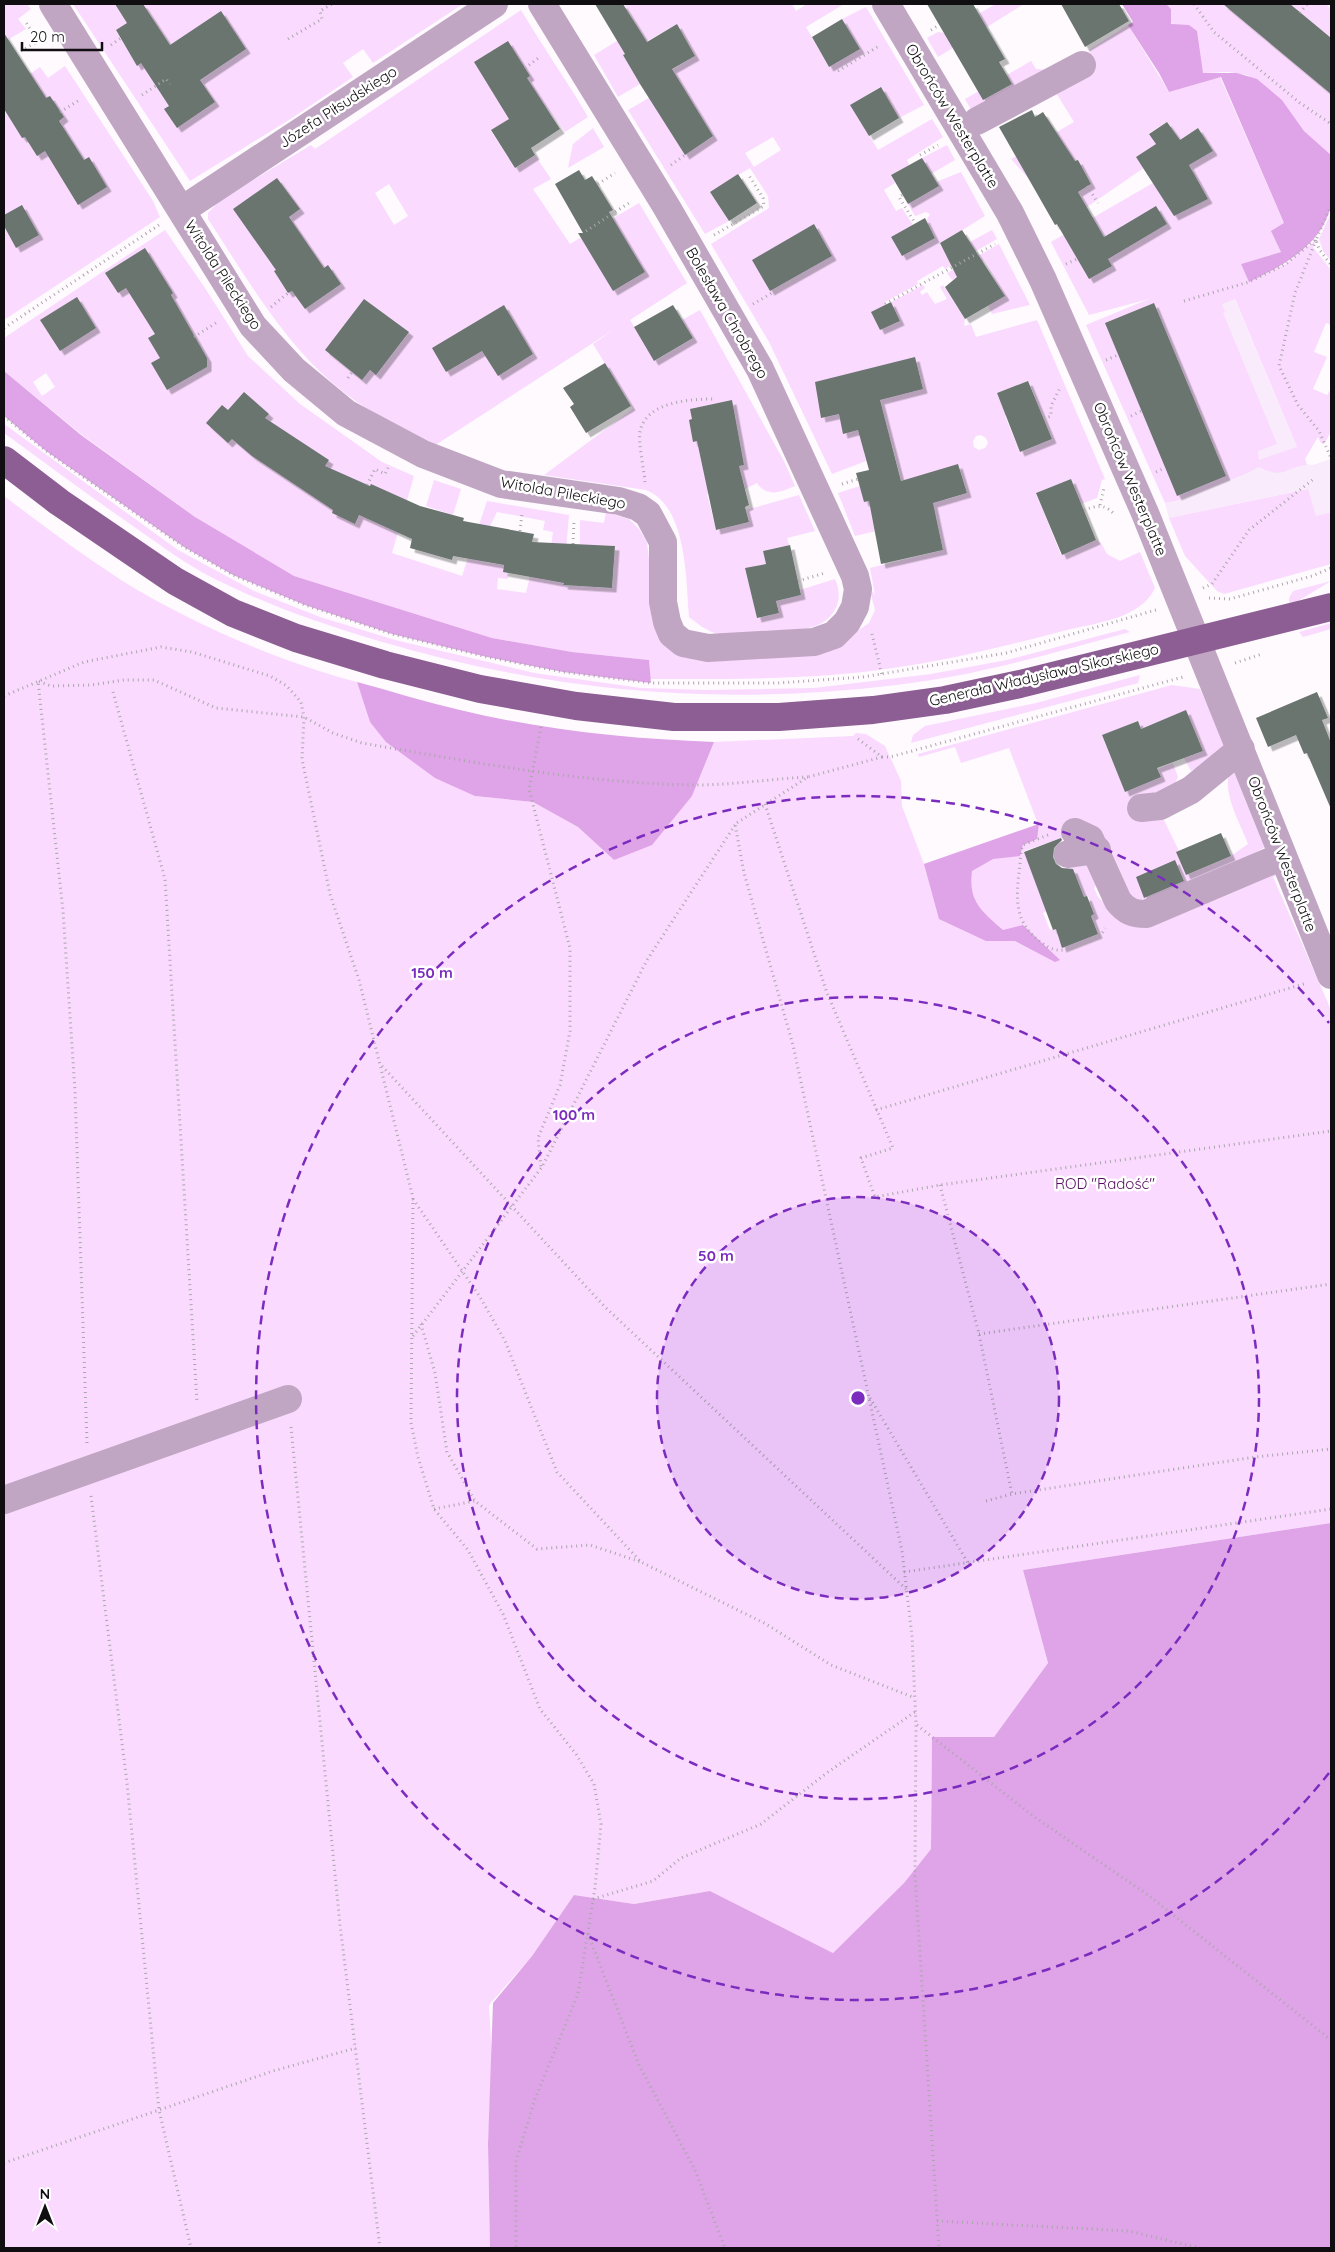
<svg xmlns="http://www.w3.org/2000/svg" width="1335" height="2252" font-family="Quicksand,sans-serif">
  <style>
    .built { fill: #f9ebfb }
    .green { fill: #fadafe; fill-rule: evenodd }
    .forest { fill: #dfa3e7 }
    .building { fill: #6a756f; filter: url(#shadow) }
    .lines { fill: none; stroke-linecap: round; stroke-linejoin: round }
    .path { stroke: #aaa7ab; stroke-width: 3; stroke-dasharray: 1 4; stroke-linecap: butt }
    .minor { stroke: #c1a6c4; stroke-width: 28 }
    .major { stroke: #8d5e93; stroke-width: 28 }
    .ring { fill: none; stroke: #7b2cbf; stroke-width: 2.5; stroke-dasharray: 9 6 }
    .labels { text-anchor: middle; stroke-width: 5; stroke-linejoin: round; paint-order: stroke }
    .street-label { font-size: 15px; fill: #110e12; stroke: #fff }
    .park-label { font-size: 15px; fill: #560c60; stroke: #fff }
    .centre { fill: #7b2cbf; stroke: #fff; stroke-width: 2.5 }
    .ring-label { font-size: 15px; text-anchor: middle; font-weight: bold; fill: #7b2cbf; stroke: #fff; stroke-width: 5; stroke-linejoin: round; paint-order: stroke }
  </style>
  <defs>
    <filter id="shadow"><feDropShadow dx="4.5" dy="4.5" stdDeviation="0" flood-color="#0004"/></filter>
  </defs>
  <rect width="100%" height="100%" fill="#fefafe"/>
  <path class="built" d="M1230,288L1304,464L1313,465L1331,459V512L1316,516L1307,489L1169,518L1165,503L1176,501L1248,473L1259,467L1198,321Z"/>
  <path class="green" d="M4,4H27L31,9L18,19L26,29L4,42Z
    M73,4H463L373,63L363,49L343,63L353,77L292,118L190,181ZM148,11L169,44L137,65L116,31Z
    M624,4H792L796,11L807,4H844L806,27L829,67L859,49L842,19L866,7L924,105L899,118L880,87L851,105L878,150L932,119L943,137L907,160L909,165L891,175L895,183L884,190L896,211L902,208L913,225L891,237L902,256L935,237L926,221L930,214L926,212L915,216L908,204L938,186L936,182L961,172L985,216L940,244L946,255L992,230L997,239L945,269L943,266L917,281L918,284L885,302L886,305L872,312L880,330L900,321L891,302L923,285L925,288L920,292L922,295L927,292L935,304L947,299L940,287L943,285L965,319L964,326L971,324L976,337L1037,320L1105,479L1102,480L1097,498L1081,504L1071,479L1036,493L1061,555L1096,540L1101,543L1107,554L1120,561L1140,552L1155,588C1140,620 1093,623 1063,631C1006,646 950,660 893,668C814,680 729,679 650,679L649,660L572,652L492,638L294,576L224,536L195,517L81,434L4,371V338L165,230L205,288L248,356L300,404L382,462L414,476L392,553L462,576L487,501L569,515L563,585L612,588L615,546L580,545V520L604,523L606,512L629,519L639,529L647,542L653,594L710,660L825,653L869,623L875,610L869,587L875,595L870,568L943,550L936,517L855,536L838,493L860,486L864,502L904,491L892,445L864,452L866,461L832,474L769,342L711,244L769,208L768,196L750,168L710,192L729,221L705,234L628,110L654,95L648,84L695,56L677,24L623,55L640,84L618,97L594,55L638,28ZM773,137L781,150L754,167L745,153ZM46,373L55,387L42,396L33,382ZM1028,381L1035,396L1004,409L997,393ZM1037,403L1052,439L1020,452L1005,416ZM981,435L986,438L988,443L985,448L979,450L974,447L973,441L976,436ZM958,465L967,493L945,500L937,471ZM497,512L545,521L543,530L553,532L549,560L530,576L526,593L497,589L498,578L508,579V572L503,571L504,565L484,562L490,526Z
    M996,4H1024L938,57L927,38L938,32L944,33Z
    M1166,4H1223L1331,94V155L1304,131L1282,100L1247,75L1228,72L1203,73C1201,51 1185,43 1173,26C1168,19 1172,11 1166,4Z
    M1290,4H1326L1331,9V39Z
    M521,10C543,47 567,81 588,117L565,132L540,99L491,131L515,168L535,155L551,179L533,189L570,244L639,203L687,283L630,320L655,361L693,338L682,320L700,310L784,461L795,486C781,492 767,498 757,483L745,489L707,494L716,530L749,522L746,510L799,495L815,531L787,538L789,545L763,551L766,564L745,569L758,618L779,613L776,601L801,595L800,590L835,579C845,600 834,621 812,627C798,632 778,630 762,631C749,632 732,636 719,634C708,632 698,624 689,617C686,579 687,506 646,490L544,475L633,409L593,344L616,328L434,446C405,429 373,415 346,394C287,349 248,280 208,219V213L220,200L311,145L315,149ZM389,184L408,216L394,225L375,193Z
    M1128,25L1169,92L1220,77L1284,223L1281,252L1241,264L1249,281L1286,264L1316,240L1313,247L1331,270V325L1326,323L1314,352L1327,357L1313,389L1327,395L1331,389V432L1324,444L1321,443L1318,437L1305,459L1307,465C1284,467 1285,480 1259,467L1248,473L1176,501L1165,503L1086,325L1149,299L1089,315L1051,242L1158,180L1175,182L1193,172L1189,164L1212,150L1198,128L1180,140L1167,122L1149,133L1156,144L1137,157L1148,165L1087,207L1078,192L1091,184L1078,160L1029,179L1011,159L1074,122L1053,88L1094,64L1089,50ZM1235,299L1297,447L1259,460L1258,451L1277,444L1223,313L1225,312L1222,304Z
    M1031,61L1036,69L1051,70L973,113L965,99Z
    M65,66L153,201L160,217L4,320V92L40,67L48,78Z
    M593,128L604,147L568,168L573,144Z
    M947,145L955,160L931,174L922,158Z
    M1331,213V261L1323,251L1319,239Z
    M999,244L1030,305L992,314L988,306L1004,295L984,261L952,280L947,273Z
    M4,424L178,550L254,591L320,617L395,640L534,673L641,688L706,690L814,688L931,674L1007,660L1125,629L1130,632C1053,653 976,676 896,685C718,707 551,692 379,641C321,624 264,604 211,577C186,564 163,547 140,531C94,499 49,466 4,433Z
    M434,480L461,489L453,515L426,506Z
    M1308,489L1316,516L1331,512V564L1224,594L1217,591L1185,556L1169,518Z
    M4,496C42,525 81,554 121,580C188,622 280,662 357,682L370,722L475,796L533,802L578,827L614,860L692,796L714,742L853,736L856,733L866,734L885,746L901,781L902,806L924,864L1038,824L1009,748L961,763L955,747L919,757L918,754L1172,685L1200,689L1226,744L1212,761L1191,771L1184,758L1203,751L1186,711L1141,729L1137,721L1102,736L1125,791L1161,777L1158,769L1173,763L1178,777L1161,814L1179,851L1176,852L1186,875L1231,856L1248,844C1240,822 1218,787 1233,766L1265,847L1236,865L1138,904L1085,836L1062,838L1024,851L1047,911L1043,913L1050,930L1056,929L1063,947L1098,934L1091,916L1094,914L1088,896L1084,897L1077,879L1071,881L1066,866L1088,858L1097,883L1094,888L1098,897L1114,912L1269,867L1278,874L1273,877L1331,1010V1523L1023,1570L1048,1663L994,1737H932L931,1849L904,1883L833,1953L710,1891L634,1904L574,1895L532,1956L489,2005L492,2060L488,2144L490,2248H4Z
    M1331,581L1293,604L1289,602V598L1293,591Z
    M1331,623V629L1303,637L1299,632Z
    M1140,675L1138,683L911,743L913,735L925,726L1036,703Z"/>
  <path class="forest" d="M1122,4H1166L1171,9V24L1189,25L1197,31L1203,73H1237L1257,79L1282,100L1304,131L1331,155C1331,171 1335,191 1331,206C1321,246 1284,265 1249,282L1241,264L1281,252L1271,231L1284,223L1221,77L1169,92L1159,73L1128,25L1133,22Z
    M4,371L81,435L195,517L294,576L492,638L572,652L649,660L651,683L563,672L487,657L392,634L305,605L233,575L184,547L46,451L4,416Z
    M357,682C391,691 425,702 460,710C543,730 629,739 714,742L692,796L652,845L614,860L578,827L533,802L475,796L435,778L386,742L370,722Z
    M1039,824L1037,839L1023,845L1020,856L993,859L972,871C968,902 982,911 1003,930L1023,925L1060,960L1055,962L1015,941H986L939,919L924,864Z
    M1331,1523V2248H490L488,2144L493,2003L532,1956L574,1895L634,1904L710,1891L833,1953L904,1883L931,1849L932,1737H994L1048,1663L1023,1570Z"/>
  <path class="building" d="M115,4H143L170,45L221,11L246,49L200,80L215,102L177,128L164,109L169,106L141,63L137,66L116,30L127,23Z
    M595,4H623L647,42L677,24L695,56L672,69L713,136L685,155L640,84L623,55L625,54Z
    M927,4H973L1005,59L999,62L1012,84L983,100Z
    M1061,4H1119L1129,21L1085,47Z
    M1223,4H1290L1331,38V94Z
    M842,19L860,49L829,67L812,37Z
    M4,33L46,98L50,96L64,117L59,121L84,160L89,157L107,187L78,205L45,151L37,156L25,137L22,138L4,109Z
    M508,41L530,76L527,78L560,129L531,148L535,155L515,168L491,130L509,119L474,62Z
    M881,87L899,118L869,136L850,105Z
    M1032,110L1035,117L1043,112L1075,161L1078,160L1091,184L1078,192L1104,237L1156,206L1167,224L1108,259L1112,266L1089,279L1057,224L1055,225L999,127Z
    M1167,122L1180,140L1198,128L1213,151L1189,165L1208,199L1174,216L1136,157L1156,144L1149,134Z
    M922,158L939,186L908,204L891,175Z
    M579,170L585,180L592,176L613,210L609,212L645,272L613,291L578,233H583L555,184Z
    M738,174L757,203L729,221L710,192Z
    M277,178L300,209L289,217L324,268L328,265L341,284L305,309L292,291L288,293L274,271L276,270L233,209Z
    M22,205L39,235L16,248L4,226V215Z
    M925,218L935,238L902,256L891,237Z
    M814,224L832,256L770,291L752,260Z
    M962,230L1005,296L965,319L945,287L957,277L940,243Z
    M145,248L173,293L171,295L207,358V367L167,390L151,363L160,358L148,338L155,334L126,288L118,293L105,273Z
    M77,297L96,328L60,351L40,320Z
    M364,299L409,332L376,375L370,370L362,380L325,350Z
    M891,302L900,321L880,330L871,312Z
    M1154,303L1226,476L1177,496L1105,323Z
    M504,305L533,354L498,376L482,351L446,372L432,348Z
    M673,305L693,338L654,361L634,327Z
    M915,357L923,389L880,400L901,481L958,464L967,493L933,503L943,550L881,564L869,501L864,502L856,473L869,470L858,430L843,434L839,414L821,418L815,382Z
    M605,363L631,406L586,433L570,407L574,404L563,388Z
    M1028,381L1052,439L1020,452L997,393Z
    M244,392L269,414L265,418L329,460L325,466L370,486L371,484L420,506L464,518L463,521L534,534L532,542L615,546L612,588L563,585L564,583L503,572L504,565L453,556L452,560L410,548L412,539L359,515L355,524L332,513L333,510L252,456L232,439L228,443L206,423L222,405L228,410Z
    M732,400L744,465L739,466L749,505L745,507L749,522L716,530L697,441L693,442L689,420L692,419L690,409Z
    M1071,479L1096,540L1062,555L1036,493Z
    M790,545L801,595L776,601L779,613L757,618L745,568L766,564L763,551Z
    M1317,692L1328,718L1322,720L1331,743V809L1307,753L1304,754L1296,735L1268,747L1256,718Z
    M1186,710L1203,751L1157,768L1161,777L1125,792L1102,735L1138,721L1141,729Z
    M1221,833L1231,856L1186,875L1176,852Z
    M1061,838L1062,840L1054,848L1053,857L1056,864L1062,868L1073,869L1084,897L1087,896L1094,914L1091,916L1098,934L1062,948L1056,929L1053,930L1024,852Z
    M1175,860L1184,881L1144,898L1136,877Z"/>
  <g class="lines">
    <path class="path" d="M1194,4L1214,32L1300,103L1331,124
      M1300,13L1307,4
      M931,30L939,25
      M288,39L322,19L320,11L332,4
      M111,45L121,38
      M21,51L38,41L25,21
      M525,68L541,56
      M838,71L879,46
      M142,95L166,79L170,84
      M60,112L81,99
      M920,155L938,145
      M671,165L685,155
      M598,184L615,173
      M1087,186L1098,203
      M902,195L899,197L915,223
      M1331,205L1316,240L1319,249L1331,265
      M586,231L632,201
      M714,235L764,206L763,198L748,174
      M1316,240L1295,293L1279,366L1298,405L1319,431L1331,458
      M1066,264L1077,259
      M1184,301L1249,282L1286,264L1315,240
      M753,304L801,276L800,274
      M885,304L995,244
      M271,307L288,293
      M4,328L159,225
      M194,337L219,321
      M1106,360L1118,355
      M348,378L352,372
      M4,416L46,451L184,547L233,575L305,605L392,634L487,657L563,672L651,683H778L863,677L1006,653L1156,610
      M1131,416L1141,411
      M1044,419L1051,416V406L1060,388
      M1156,472L1165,468
      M645,482C644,469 638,443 640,431C647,401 691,399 715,399
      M842,484L858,479
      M367,485L375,469L385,474L389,466
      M1100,505L1104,488
      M1084,510C1096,506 1104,503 1114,514
      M520,531L522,514
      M573,544L574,521
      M798,581L825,573
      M1203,588L1212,584L1249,530L1315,478
      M1209,598L1230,599L1312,576L1331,568
      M872,634L882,675
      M1235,663L1262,654
      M113,692L165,879L197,1402
      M4,696L84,662L161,647L192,652L270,676L287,686L301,702L304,717L302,759L330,894L359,980L413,1198L411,1423L418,1457L434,1509L468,1550L503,1614L540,1709L576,1754L594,1784L601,1824L595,1888L578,1994L535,2099L516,2161V2248
      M541,727L529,789L570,948V1031L560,1085L538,1138L541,1167
      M858,739L882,757H890L1183,677
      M882,757L808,777L735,824L744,873L793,1045L902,1551L912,1636L916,1724L915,1876L939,2248
      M765,804L827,993L893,1148L861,1158L875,1197L940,1185L1331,1131
      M1048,835L1023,845L1021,851C1019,887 1007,918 1042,943C1054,952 1063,952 1077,946C1087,942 1102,938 1105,928
      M382,1066L605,1307L906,1589
      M876,1110L1307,983
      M940,1185L979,1334L1012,1494
      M413,1199L480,1297L505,1341L557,1472L641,1562L766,1624L831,1665L915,1698
      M421,1324L435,1373L447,1452L475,1501L537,1549L590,1545L641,1562
      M979,1334L1331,1284
      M413,1336L542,1167L647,960L735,825
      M870,1398L968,1563
      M291,1427L340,1925L380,2248
      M87,1443L75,1091L63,911L38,681L51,686L91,685L124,680H154L216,708L304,717L333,733L362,743C472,762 582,783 694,785C732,785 770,779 808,777
      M91,1496L127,1783L159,2110L191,2248
      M986,1501L1012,1494L1255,1457L1331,1449
      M434,1509L475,1501
      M904,1572L1331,1509
      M917,1725L1033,1816L1148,1895L1331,2040
      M593,1899L653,1881L681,1858L761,1824L828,1772L915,1712
      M588,1934L639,2065L695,2170L725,2248
      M4,2163L273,2071L356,2048
      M937,2221L1129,2231L1200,2248"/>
    <path class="minor" d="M53,4L253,326L294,370L346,413L423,454L501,484L619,501L638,507L648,514L663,542V602L667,622L672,634L683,643L708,648L814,642L834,635L847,622L855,607L858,589L855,576L760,369L666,206L542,4
      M886,4L1010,213L1043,280L1145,513L1331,975
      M977,121L1082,65
      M182,210L494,4
      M1141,808L1160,806L1191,790L1241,749
      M1075,832L1090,839L1118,901C1126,911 1133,914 1146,914L1283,856
      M1068,854L1097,850
      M4,1500L288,1399"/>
    <path class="major" d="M4,460L59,502L175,581L233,613L296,638L385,665L480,689L576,706L674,717H779L873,710L945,700L1020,684L1331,607"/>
  </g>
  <circle cx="858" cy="1398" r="201" fill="#7b2cbf" fill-opacity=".12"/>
  <g class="ring">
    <circle cx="858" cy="1398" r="201"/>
    <circle cx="858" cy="1398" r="401"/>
    <path d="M1329 1773A602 602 0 1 1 1329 1023"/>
  </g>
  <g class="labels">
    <g class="street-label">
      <text transform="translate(338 107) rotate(-33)" y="5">Józefa Piłsudskiego</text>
      <text transform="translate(952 116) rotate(59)" y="5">Obrońców Westerplatte</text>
      <text transform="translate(223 275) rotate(57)" y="5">Witolda Pileckiego</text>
      <text transform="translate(727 313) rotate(60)" y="5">Bolesława Chrobrego</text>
      <text transform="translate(1130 479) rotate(67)" y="5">Obrońców Westerplatte</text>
      <text transform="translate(563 493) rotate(10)" y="5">Witolda Pileckiego</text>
      <text transform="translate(1044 675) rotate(-13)" y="5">Generała Władysława Sikorskiego</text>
      <text transform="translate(1282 854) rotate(69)" y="5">Obrońców Westerplatte</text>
    </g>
    <g class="park-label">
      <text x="1105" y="1189">ROD "Radość"</text>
    </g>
  </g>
  <circle cx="858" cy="1398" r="8" class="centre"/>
  <g class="ring-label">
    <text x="432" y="978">150 m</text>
    <text x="574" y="1120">100 m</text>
    <text x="716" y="1261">50 m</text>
  </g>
  <rect width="1335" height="2252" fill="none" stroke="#110e12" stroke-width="10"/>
  <g transform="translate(45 2207)" stroke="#ffffff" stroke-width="4" paint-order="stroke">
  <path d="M0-4L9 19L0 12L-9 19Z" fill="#110e12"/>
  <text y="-8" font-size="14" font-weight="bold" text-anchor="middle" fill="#110e12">N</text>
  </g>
  <path d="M22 42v8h80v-8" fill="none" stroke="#110e12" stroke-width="2.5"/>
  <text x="30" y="42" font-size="15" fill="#110e12" stroke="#ffffff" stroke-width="4" paint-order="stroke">20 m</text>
</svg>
